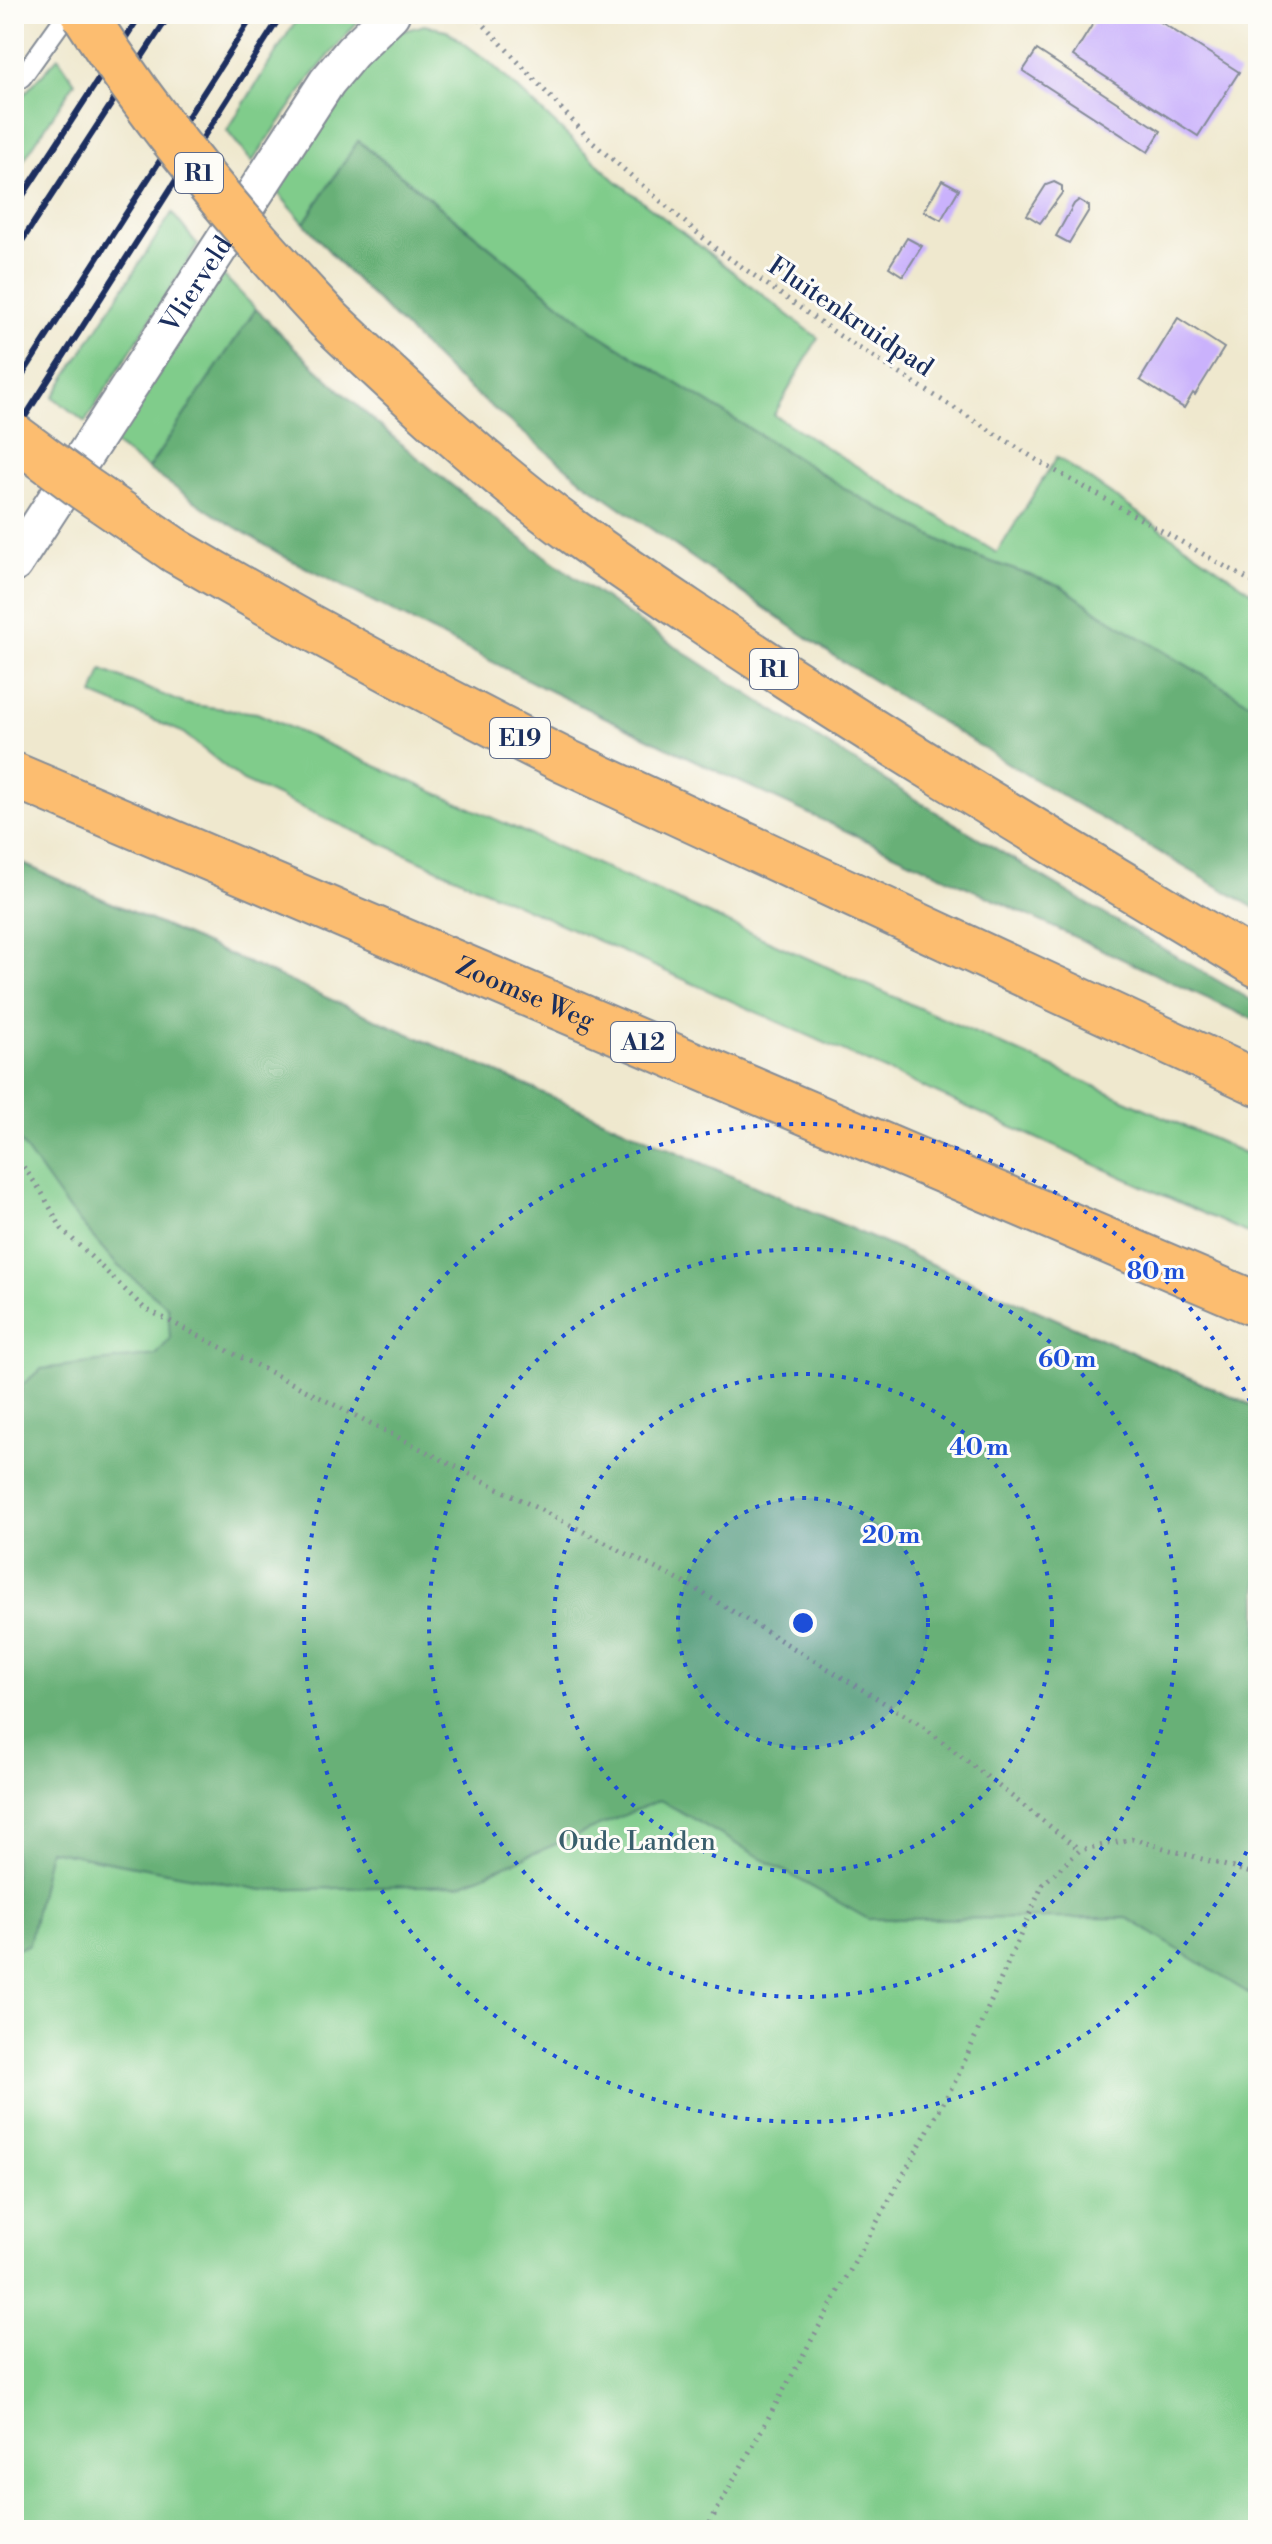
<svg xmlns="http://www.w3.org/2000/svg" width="1272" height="2544" font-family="'Libre Bodoni',serif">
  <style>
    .green { fill: #80cc8b; stroke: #4e7e74; stroke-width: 2 }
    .forest { fill: #68b077; stroke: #42706a; stroke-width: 2 }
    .building { fill: #cab2fc }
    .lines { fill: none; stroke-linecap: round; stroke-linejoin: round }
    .service-casing { stroke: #858c96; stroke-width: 22 }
    .minor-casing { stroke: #858c96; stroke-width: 40 }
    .motorway-casing { stroke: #858c96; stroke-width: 48 }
    .path { stroke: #858c96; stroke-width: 5; stroke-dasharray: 2 6; stroke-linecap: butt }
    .service { stroke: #fff; stroke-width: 18 }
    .minor { stroke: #fff; stroke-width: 36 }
    .motorway { stroke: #fcbd6f; stroke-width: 44 }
    .rail { stroke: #1b2f5e; stroke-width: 6 }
    .motorway-bridge-casing { stroke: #858c96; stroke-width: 48; stroke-linecap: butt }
    .motorway-bridge { stroke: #fcbd6f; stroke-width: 44 }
    .ring { fill: none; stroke: #1d4ed8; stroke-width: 4; stroke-dasharray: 4 8 }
    .labels { text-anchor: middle; stroke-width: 6; stroke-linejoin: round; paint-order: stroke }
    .shield { fill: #fdfcf7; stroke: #5f6c8c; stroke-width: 2 }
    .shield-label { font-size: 24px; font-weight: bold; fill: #1b2f5e }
    .street-label { font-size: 26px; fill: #1b2f5e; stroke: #fdfcf7 }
    .park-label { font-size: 26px; fill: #395e6c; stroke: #fdfcf7 }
    .centre { fill: #1d4ed8; stroke: #fdfcf7; stroke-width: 4 }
    .ring-label { font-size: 24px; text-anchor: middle; font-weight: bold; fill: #1d4ed8; stroke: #fdfcf7; stroke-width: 6; stroke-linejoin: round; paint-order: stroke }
  </style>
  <rect width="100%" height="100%" fill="#fdfcf7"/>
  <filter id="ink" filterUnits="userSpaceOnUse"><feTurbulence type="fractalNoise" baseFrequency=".0125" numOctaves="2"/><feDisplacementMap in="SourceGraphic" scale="16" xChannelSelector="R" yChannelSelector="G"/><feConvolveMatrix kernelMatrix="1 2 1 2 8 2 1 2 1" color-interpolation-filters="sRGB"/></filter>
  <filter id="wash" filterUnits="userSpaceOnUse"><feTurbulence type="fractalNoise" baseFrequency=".006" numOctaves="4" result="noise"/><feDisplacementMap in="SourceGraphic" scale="32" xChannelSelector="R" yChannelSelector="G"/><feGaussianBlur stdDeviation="1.8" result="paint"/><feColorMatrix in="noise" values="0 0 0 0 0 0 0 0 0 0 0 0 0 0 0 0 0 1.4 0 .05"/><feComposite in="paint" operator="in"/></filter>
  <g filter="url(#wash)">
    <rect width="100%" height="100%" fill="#efe8ce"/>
    <path class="green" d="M300,14H364L312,76L252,162L227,131Z
      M424,25L446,30L488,61L615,180L818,338L774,415L997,553L1057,457L1258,596V708L1101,614L1061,586L960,551L857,496L595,332L359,141L304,223L277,192L348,82L392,34Z
      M58,57L75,82L14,175V105Z
      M172,213L198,245L85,422L53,397Z
      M223,275L256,309L148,469L113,443Z
      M102,670L185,704L257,713L1258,1159V1238L243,781L182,732L93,695Z
      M14,860L1258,1408V2530H14Z"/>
    <path class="forest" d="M358,141L595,332L857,496L960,551L1061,586L1101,614L1258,708V910L1027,775L832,655L584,482L455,377L344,268L304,223Z
      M256,309C418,477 614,610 811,734C958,827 1107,917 1258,1004V1022L723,774L544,688L285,557L215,515L148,469Z
      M14,860L1258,1408V1999L1127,1918L868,1919L660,1800L459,1885L262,1890L49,1850L29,1944L14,1951V1423L22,1385L41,1369L156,1355L170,1339L168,1307L117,1265L65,1205L14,1133Z"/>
    <g id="blocks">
      <path class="building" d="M1099,14H1148L1239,72L1198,136L1073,56Z
        M1037,50L1161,131L1148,152L1023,71Z
        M942,180L959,189L941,220L924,211Z
        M1054,182L1062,186V193L1040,223L1027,215L1046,185Z
        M1079,200L1089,206V210L1069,243L1056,236L1074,204Z
        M907,238L922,246L903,276L889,267Z
        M1255,287H1258V353H1255Z
        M1178,318L1224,348L1195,395L1193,393L1184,408L1140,380Z"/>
    </g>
  </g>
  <g filter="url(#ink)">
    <use href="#blocks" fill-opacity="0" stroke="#858c96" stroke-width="2"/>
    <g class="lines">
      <g class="service-casing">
        <path id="service" d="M14,83L22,77L67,14"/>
      </g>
      <g class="minor-casing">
        <g id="minor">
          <path id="s1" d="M14,564L327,82L352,52L391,14"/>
        </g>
      </g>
      <g class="motorway-casing">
        <g id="motorway">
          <path d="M329,320C407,394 487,469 575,533C627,571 681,606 734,642C905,755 1082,859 1258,965"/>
          <path d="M176,551C303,625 433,695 565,761L1258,1083"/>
          <path id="s2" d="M14,775L1258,1305"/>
        </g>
      </g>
      <path class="path" d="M474,14L592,142L715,248L840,336L1045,465L1258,585
        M14,1154L41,1191L62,1229L144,1308L694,1588L921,1725L1080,1850
        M706,2530L957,2078L1043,1884L1080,1850L1132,1839L1258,1875"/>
      <use href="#service" class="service"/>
      <use href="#minor" class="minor"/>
      <use href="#motorway" class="motorway"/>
      <path class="rail" d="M14,209L141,14
        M14,253L170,14
        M14,388L254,14
        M14,434L282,14"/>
      <g class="motorway-bridge-casing">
        <path id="motorway-bridge" d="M84,14C155,125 238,223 329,320
          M14,436L84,488L176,551"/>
      </g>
      <use href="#motorway-bridge" class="motorway-bridge"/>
    </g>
  </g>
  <circle cx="803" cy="1623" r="125" fill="#1d4ed8" fill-opacity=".12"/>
  <g class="ring">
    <circle cx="803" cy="1623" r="125"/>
    <circle cx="803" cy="1623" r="249"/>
    <circle cx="803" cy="1623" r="374"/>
    <path d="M1257 1830A499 499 0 1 1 1257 1416"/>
  </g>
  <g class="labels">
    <g class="shield">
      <rect x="175" y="153" width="48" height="40" rx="6"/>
      <rect x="750" y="649" width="48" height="40" rx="6"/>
      <rect x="490" y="718" width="60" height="40" rx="6"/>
      <rect x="611" y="1022" width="64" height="40" rx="6"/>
    </g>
    <g class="shield-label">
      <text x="199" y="181">R1</text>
      <text x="774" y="677">R1</text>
      <text x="520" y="746">E19</text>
      <text x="643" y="1050">A12</text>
    </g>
    <g class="street-label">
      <text dy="9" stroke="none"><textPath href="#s1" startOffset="334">Vlierveld</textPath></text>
      <text transform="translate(851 316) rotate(34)" y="9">Fluitenkruidpad</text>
      <text dy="9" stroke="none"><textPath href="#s2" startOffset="556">Zoomse Weg</textPath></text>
    </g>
    <g class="park-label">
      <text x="637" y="1850">Oude Landen</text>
    </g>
  </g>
  <circle cx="803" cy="1623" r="12" class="centre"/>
  <g class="ring-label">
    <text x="1156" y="1279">80 m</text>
    <text x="1067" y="1367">60 m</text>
    <text x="979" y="1455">40 m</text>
    <text x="891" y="1543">20 m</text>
  </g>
  <rect width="1272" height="2544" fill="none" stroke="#fdfcf7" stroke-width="48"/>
</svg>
